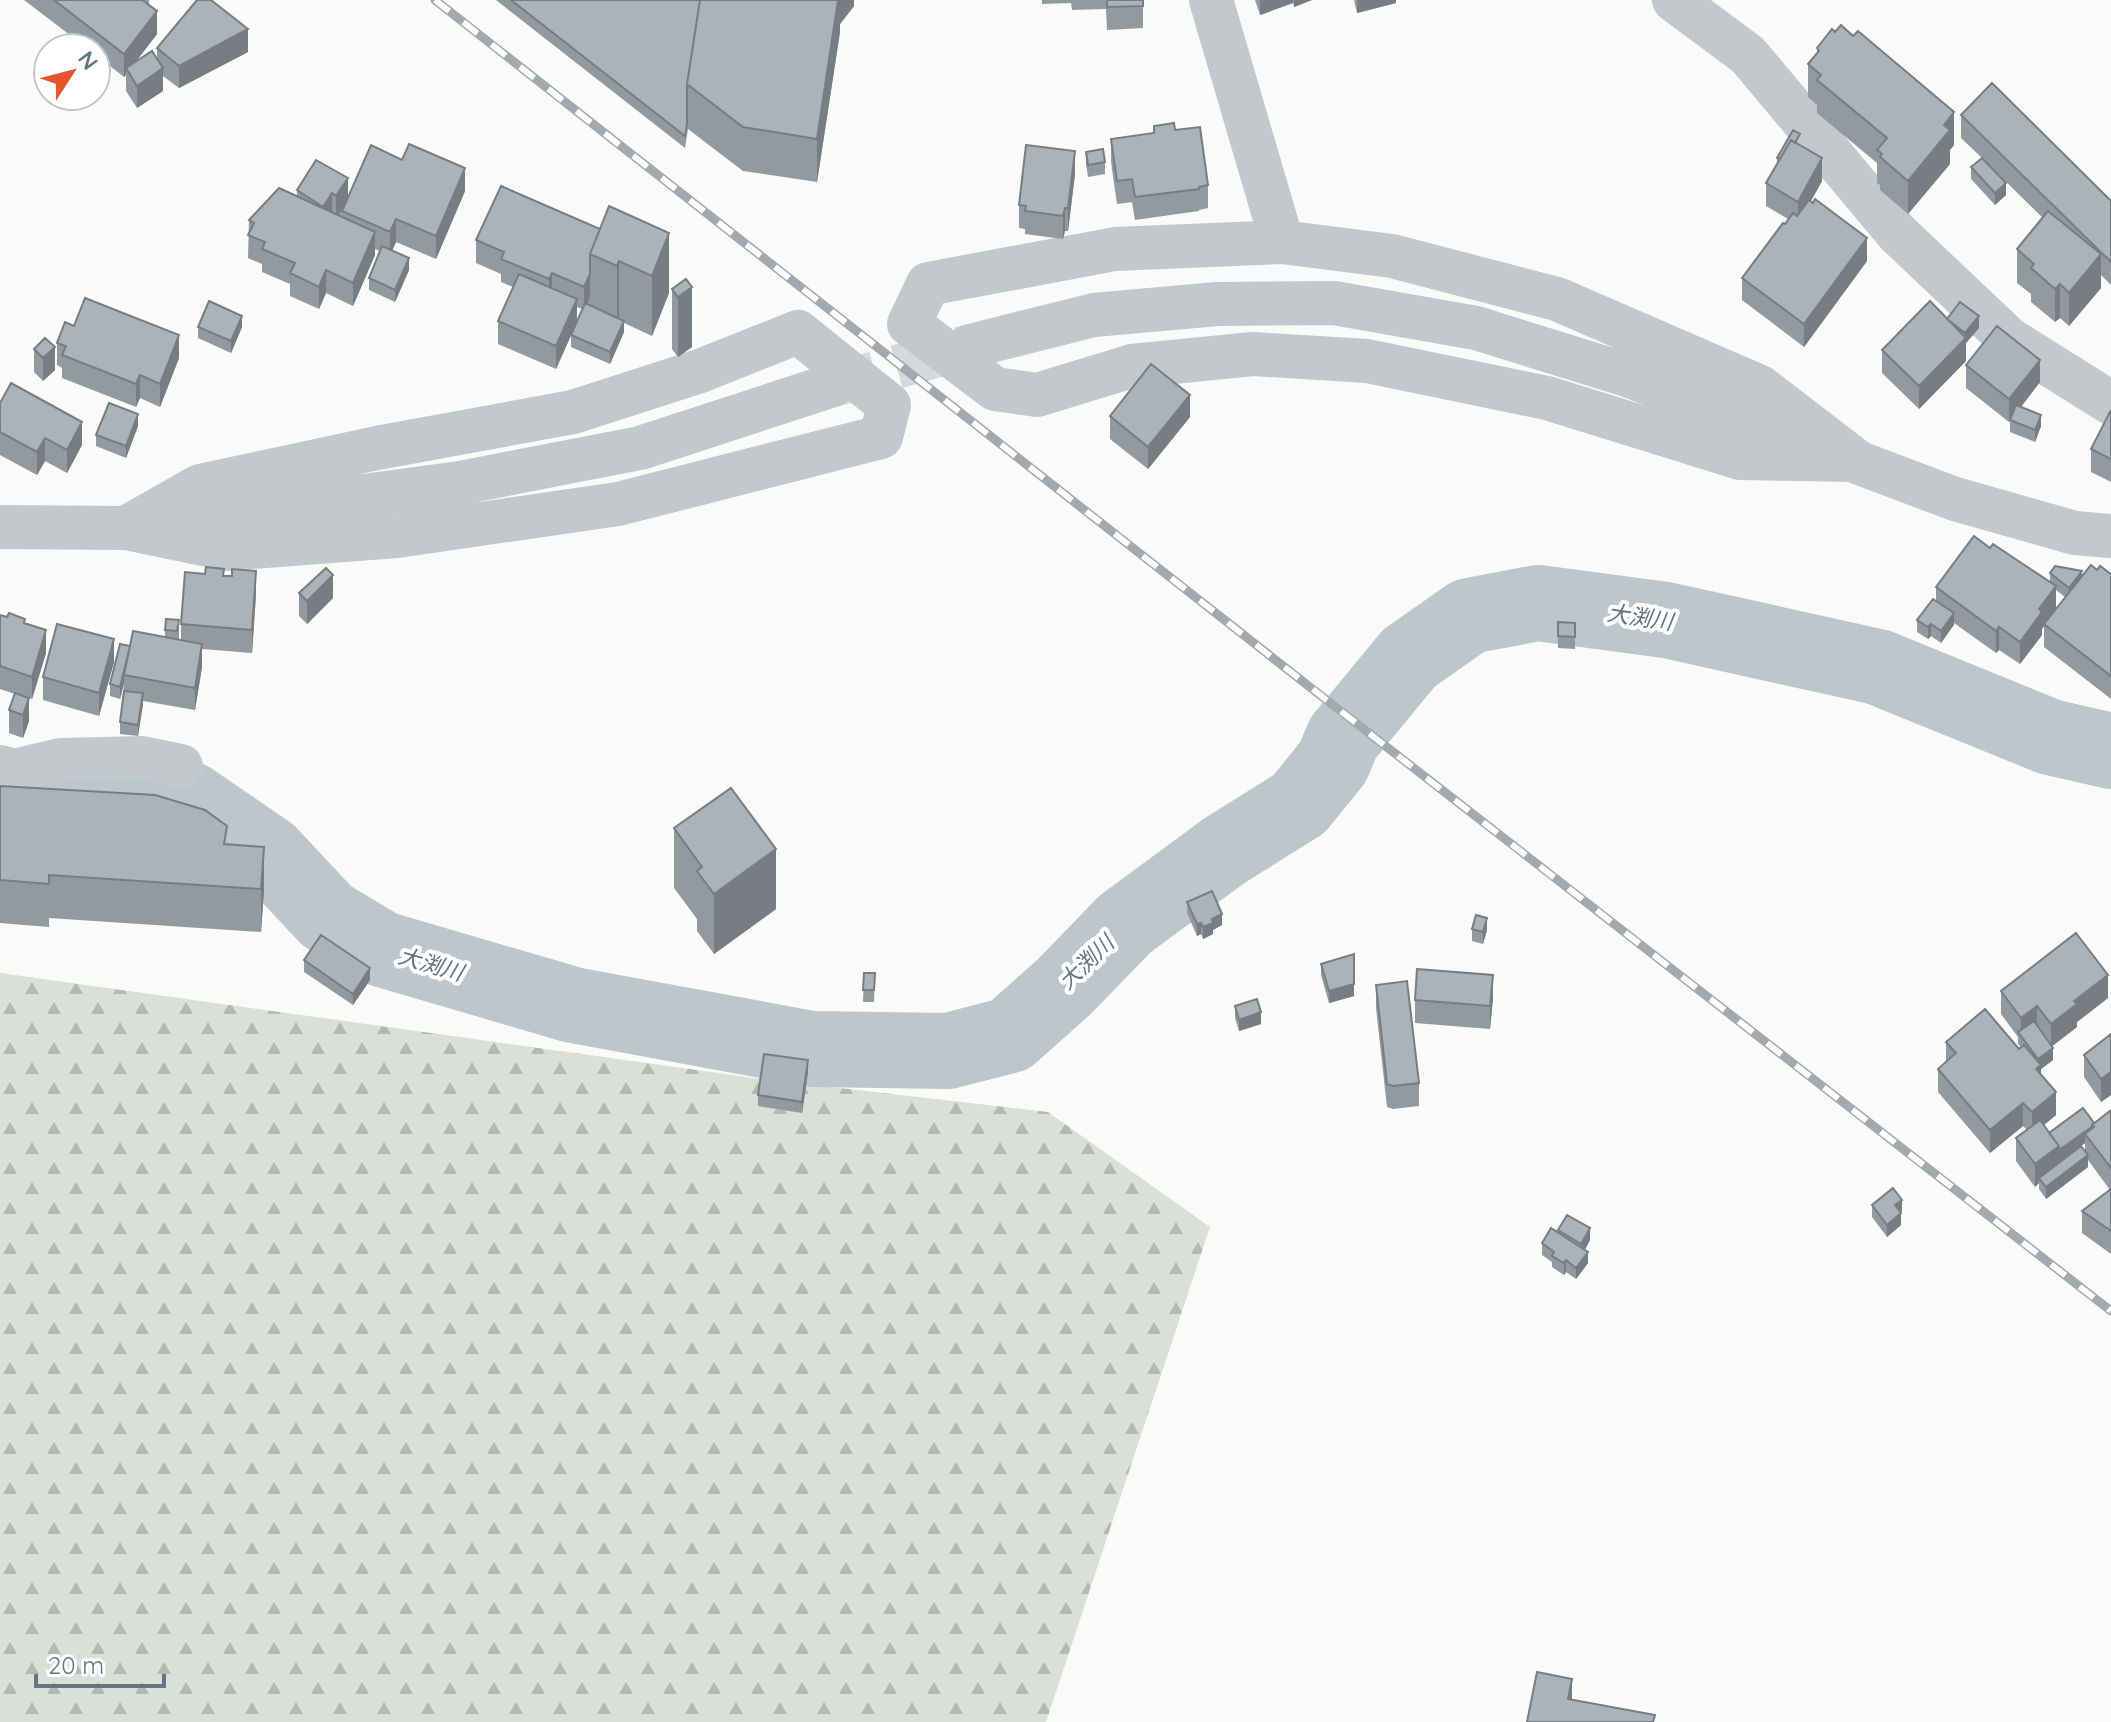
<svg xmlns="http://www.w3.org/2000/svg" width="2111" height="1722" font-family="Quicksand,'Noto Sans JP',sans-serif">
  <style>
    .forest { fill: url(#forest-firs) }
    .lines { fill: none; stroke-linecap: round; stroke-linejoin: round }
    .river { stroke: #bbc7cb; stroke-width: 76 }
    .minor-tunnel { stroke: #d5d9db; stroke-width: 44; stroke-dasharray: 44 22; stroke-linecap: butt }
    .minor { stroke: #c3c8cc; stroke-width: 44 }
    .rail-casing { stroke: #a2aab0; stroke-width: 9 }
    .rail { stroke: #fff; stroke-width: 6; stroke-dasharray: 18; stroke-linecap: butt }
    .wall { fill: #929a9f; fill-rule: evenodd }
    .shaded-wall { fill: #777d82 }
    .building { fill: #aab3b9; stroke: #777d82; stroke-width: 2 }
    .labels { text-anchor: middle; stroke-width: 8; stroke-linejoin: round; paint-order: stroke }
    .water-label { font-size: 22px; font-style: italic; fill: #60757c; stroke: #fff }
  </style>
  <defs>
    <pattern id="forest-firs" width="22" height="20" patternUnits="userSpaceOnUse" patternTransform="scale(2)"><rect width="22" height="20" fill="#dadfd7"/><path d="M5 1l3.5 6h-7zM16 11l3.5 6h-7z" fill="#b4b9b4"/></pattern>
  </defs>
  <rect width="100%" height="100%" fill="#fafaf8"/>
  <path class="forest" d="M0,973L761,1079L1048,1112L1210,1227L1046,1722H0Z"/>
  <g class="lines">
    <path class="river" d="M0,793L40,802L122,782L189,799L268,853L327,916L382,949L573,1005L812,1049L948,1051L1010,1035L1064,987L1125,924L1224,851L1299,804L1333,762L1343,738L1409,658L1469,616L1538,603L1666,620L1878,667L2050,737L2111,751"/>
    <path class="minor-tunnel" d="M833,385L970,346"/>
    <path class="minor" d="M1211,0L1282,242
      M1674,0L1748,55L1897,233L2009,339L2111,403
      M1282,242L1392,256L1557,299L1760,387L1855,460L1740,458L1547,398L1367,361L1253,354L1132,366L1037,395L995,389L909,324L928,284L1115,249Z
      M798,332L889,405L881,437L618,504L397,536L227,549L126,528L200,486L377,448L573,412L700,371Z
      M970,346L1094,315L1217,304L1334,303L1476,328L1624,374L1955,499L2075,533L2111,536
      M0,527L126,528L460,483L640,448L833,385
      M0,767L14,771L61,760L142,758L181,766"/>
    <g class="rail-casing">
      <path id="rail" d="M435,0L1329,702L2111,1311"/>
    </g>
    <use href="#rail" class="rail"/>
  </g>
  <path class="wall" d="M24,0H149V5L157,34L136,61L157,59V48L248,52L179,88L163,76V91L137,108L126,91V75L124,77L96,55V48H87Z
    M496,0H854V6L840,24V32L817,182L743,171L688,129L685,148Z
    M1042,0H1143V28L1107,30L1106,9L1072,10L1071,3L1042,4Z
    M1255,0H1312L1294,7L1293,3L1260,15Z
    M1354,0H1396V3L1357,13Z
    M1817,48L1954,145L1950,150V164L1908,214L1880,190V185L1877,183V163L1817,113V105L1808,97V64L1817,54Z
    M1961,115L2111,201V285L2101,275V288L2069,326L2060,318L2055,322L2031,302V294L2017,283V249L2043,218L1992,168L2006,195L1995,205L1971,179V167L1982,158L1961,138Z
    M1154,126L1175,130L1208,185V208L1199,210V211L1135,220L1132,202L1117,204L1111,162V139L1154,133Z
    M1800,146L1822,181L1811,201L1867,261L1804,347L1742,300V278L1788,219L1766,206V183L1777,164V158Z
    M1086,152L1105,162V174L1088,177L1086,164Z
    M316,160L348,197L465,191L436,259L396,242L392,251L409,270L395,302L369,290V278L380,251L375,249V255L353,306L326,293L319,309L290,296V284L262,272V264L248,258L249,220L297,196V190Z
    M1075,174L1068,231H1065L1063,239L1025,234V229L1019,228V205Z
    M609,206L669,293L652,336L624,323V332L610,364L571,347V335L582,309L577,307V322L556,369L498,344V321L513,287L501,282V274L476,263V240L600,229Z
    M686,279L692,347L678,357L672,349V289Z
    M1947,319L1979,328L1966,343V361L1919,409L1882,373V350Z
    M74,326L179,358L160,407L140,398L136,407L62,378V368L57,365V343Z
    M198,327H242L231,353L198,338Z
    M34,349L55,370L43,381L34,372Z
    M1966,365L2040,382L2021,407L2041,426L2035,442L2010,432V420L2009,422L1966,388Z
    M0,403L82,445L67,473L45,461L37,475L0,455Z
    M2111,410V482L2091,472V449Z
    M1110,416L1190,417L1148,469L1110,439Z
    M138,426L126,458L96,446V435Z
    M1990,548L2050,582V573L2082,576L2097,570L2111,574V699L2044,647V626L2042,629V635L2020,664L1999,650L1996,653L1954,623L1941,643L1931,636L1928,639L1917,632V620L1936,600V587ZM2056,590L2065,597L2056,608Z
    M224,576L256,594L252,653L202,649V667L195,710L143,701L138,736L120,734V722L124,683L120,699L110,696V684L130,646L165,637V630L179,620V640H181V624Z
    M299,593L333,598L307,624L299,616Z
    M0,615L25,624L46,653L32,699L29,698V721L23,738L9,733V710L15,694L0,689Z
    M1575,623V649L1558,648V636Z
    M114,662L99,716L43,700V677Z
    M0,786L227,844L264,890L261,932L49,918V927L0,923Z
    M674,828L776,909L714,954L697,931V919L674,888Z
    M1187,902L1222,925L1213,930V934L1203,939L1201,934L1197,936L1187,913Z
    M1472,929L1487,930L1483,944L1472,941Z
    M1354,954V996L1329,1003L1321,975V964Z
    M304,960L370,980L353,1005L304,972Z
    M864,973H875L874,1002H863Z
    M1376,985L1419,1083V1106L1393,1109L1387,1107L1376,1008Z
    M2001,991L2108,998L2077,1022V1027L2052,1046L2053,1060L2041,1069V1075L2056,1115L2044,1125L2049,1133L2094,1123L2111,1110V1254L2082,1233V1211L2110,1190L2088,1160V1167L2046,1199L2039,1189V1183L2035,1187L2016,1161V1138L2027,1130L2023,1126L1990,1153L1938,1092V1069L1946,1062V1042L2019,1049L2021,1047L2018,1044V1037L2001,1014ZM2085,1143V1152L2081,1146Z
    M1493,998L1490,1029L1415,1023V1000Z
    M1235,1006L1261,1024L1239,1031L1235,1018Z
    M2111,1034V1095L2101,1102L2084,1077V1055Z
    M808,1072L802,1113L758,1106V1095Z
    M1872,1205L1902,1211L1901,1212V1225L1887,1237L1872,1217Z
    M1558,1230L1590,1240L1585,1250L1588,1263L1576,1279L1566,1272L1564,1275L1552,1267V1262L1542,1255V1243L1558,1232Z"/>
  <path class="shaded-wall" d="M838,0H854V6L840,24V32L817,182V139Z
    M1260,0H1293V3L1260,15Z
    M1294,0H1312L1294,7Z
    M1357,0H1396V3L1357,13Z
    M157,11V34L128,72L126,68V75L124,77V54Z
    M248,29V52L179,88V66Z
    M163,68V91L137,108V86Z
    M1954,112V145L1950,150V164L1908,214V181L1944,125Z
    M1075,151V174L1068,231V208Z
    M1822,158V181L1798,224V202Z
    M465,168V191L436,259V236Z
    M348,178V201L336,218V196Z
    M2006,183V195L1995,205V193Z
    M332,193V216L323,229V207Z
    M1065,208V231L1063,239V216Z
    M396,219V242L390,255V232Z
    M375,232V255L353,306V283Z
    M669,233V293L652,336V276Z
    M1867,238V261L1804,347V324Z
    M2101,254V288L2069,326V293Z
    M409,258V270L395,302V290Z
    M619,261V321L617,326V266Z
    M326,270V293L319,309V287Z
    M552,273V296L549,302V279Z
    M590,274V297L584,310V287Z
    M2060,284V318L2055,322V289Z
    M692,287V347L678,357V297Z
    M577,299V322L556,369V346Z
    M242,316V327L231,353V341Z
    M1979,316V328L1966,343V361L1919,409V386L1965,340V333Z
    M624,321V332L610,364V352Z
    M179,335V358L160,407V384Z
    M55,347V370L43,381V358Z
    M2040,360V382L2009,422V399Z
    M140,375V398L136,407V384Z
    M1190,395V417L1148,469V447Z
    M138,414V426L126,458V446Z
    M2041,415V426L2035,442V430Z
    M82,422V445L67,473V450Z
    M45,438V461L37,475V452Z
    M256,571V594L252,653V630Z
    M2082,571V583L2069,600V588Z
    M333,575V598L307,624V601Z
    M2056,586V609L2042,629V635L2020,664V642L2039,609Z
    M1954,613V625L1941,643V631Z
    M1931,624V636L1928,639V627Z
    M1999,627V650L1996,653V631Z
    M46,630V653L32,699V677Z
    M114,639V662L99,716V693Z
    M202,644V667L195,710V688Z
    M131,646L124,675V683L120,699V687Z
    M143,693V705L138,736V725Z
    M29,698V721L23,738V715Z
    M264,847V890L261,932V889Z
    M776,849V909L714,954V894Z
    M1222,914V925L1213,930V934L1203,939V927L1212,919Z
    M1487,918V930L1483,944V932Z
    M1201,923V934L1197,936V924Z
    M370,968V980L353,1005V994Z
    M1493,975V998L1490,1029V1006Z
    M2108,975V998L2077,1022V1027L2051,1047V1024L2074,1001Z
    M1354,984V996L1329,1003V991Z
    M2037,1006V1029L2021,1036V1018Z
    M1261,1012V1024L1239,1031V1020Z
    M2053,1048V1060L2041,1069V1087L2036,1069L2038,1059Z
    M808,1060V1072L802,1113V1102Z
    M2111,1072V1095L2101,1102V1079Z
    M2056,1092V1115L2032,1135V1112Z
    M2023,1103V1126L1990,1153V1130Z
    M2092,1126V1138L2085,1134V1143L2039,1178V1183L2035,1187V1164L2059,1146Z
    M2088,1155V1167L2046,1199V1187Z
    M1902,1200V1211L1895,1217V1205Z
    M1901,1213V1225L1887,1237V1225Z
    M1590,1228V1240L1581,1256V1244Z
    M1588,1252V1263L1576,1279V1268Z
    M1566,1260V1272L1564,1275V1263Z
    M1572,1679V1722L1568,1699Z"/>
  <path class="building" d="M54,0H142L157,11L124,54Z
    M197,0H211L248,29L179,66L157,48Z
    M511,0H700L687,84V124L685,136Z
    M700,0H838L817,139L743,127L687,84Z
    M1107,0H1143V6L1107,7Z
    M1841,25L1853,36L1858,31L1954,112L1944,125L1950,130L1908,181L1880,157L1882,154L1877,150L1887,138L1817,80L1821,75L1808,64L1819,51L1817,48L1832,29L1835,32Z
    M152,51L163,68L137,86L126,68Z
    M1992,83L2111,201V262L1961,115Z
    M1174,123L1175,130L1200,127L1208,185L1199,187V189L1135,197L1132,179L1117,181L1111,139L1154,133V126Z
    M1793,130L1800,134L1795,143L1791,140L1780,159L1777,158Z
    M1791,140L1822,158L1798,202L1766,183Z
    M409,144L465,168L436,236L396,219L390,232L342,211L371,145L402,160Z
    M1026,145L1075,151L1068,208H1065L1063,216L1025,211L1026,206L1019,205Z
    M1103,149L1105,162L1088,165L1086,152Z
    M1982,158L2006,183L1995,193L1971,167Z
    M316,160L348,178L336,196L332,193L323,207L297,190Z
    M501,186L600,229L590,254V274L584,287L552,273L549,279L501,259L504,252L476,240Z
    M279,188L375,232L353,283L326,270L319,287L290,273L295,263L262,249L265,242L248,235L254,223L249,220Z
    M1815,199L1867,238L1804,324L1742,278L1783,223L1785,224L1793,213L1797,216L1809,200L1813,203Z
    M609,206L669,233L652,276L619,261L617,266L590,254Z
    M2048,211L2101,254L2069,293L2060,284L2055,289L2031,268L2034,264L2017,249Z
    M382,246L409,258L395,290L369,278Z
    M519,274L577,299L556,346L498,321Z
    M686,279L692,287L678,297L672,289Z
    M85,298L179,335L160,384L140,375L136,384L62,355L66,346L57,343L65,322L74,326Z
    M209,301L242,316L231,341L198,327Z
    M1930,301L1966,338L1919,386L1882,350Z
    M1960,302L1979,316L1965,333L1947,319Z
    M585,303L624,321L610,352L571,335Z
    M1997,326L2040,360L2009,399L1966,365Z
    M45,338L55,347L43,358L34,349Z
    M1151,364L1190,395L1148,447L1110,416Z
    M11,383L82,422L67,450L45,438L37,452L0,432V403Z
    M109,403L138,414L126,446L96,435Z
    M2016,405L2041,415L2035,430L2010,420Z
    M2111,410V459L2091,449Z
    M1974,536L1990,548L1993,544L2056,586L2039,609L2042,612L2020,642L1999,627L1996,631L1936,587Z
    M2091,565L2097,570L2100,566L2111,574V676L2044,624Z
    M2055,566L2082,571L2069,588L2050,573Z
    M206,567L224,569L223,576H232V569L256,571L252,630L181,624L185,572L205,574Z
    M326,568L333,575L307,601L299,593Z
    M1933,599L1954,613L1941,631L1931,624L1928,627L1917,620Z
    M9,613L25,619L24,623L46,630L32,677L0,666V615L7,617Z
    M166,619L179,620L177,631L165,630Z
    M1558,622L1575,623V637L1558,636Z
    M57,624L114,639L99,693L43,677Z
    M133,631L202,644L195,688L124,675Z
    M120,644L130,646L120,687L110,684Z
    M124,691L143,693L138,725L120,722Z
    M15,693L29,698L23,715L9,710Z
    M0,786L155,795L205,810L227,826L224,844L264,847L261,889L49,875V884L0,880Z
    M731,788L776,849L714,894L697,871L702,867L674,828Z
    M1212,891L1222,914L1212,919L1213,923L1203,927L1201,923L1197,924L1187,902Z
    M1476,915L1487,918L1483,932L1472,929Z
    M2076,933L2108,975L2074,1001L2077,1004L2051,1024L2037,1006L2021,1018L2001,991Z
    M321,935L370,968L353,994L304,960Z
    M1354,954V984L1329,991L1321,964Z
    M1417,969L1493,975L1490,1006L1415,1000Z
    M864,973H875L874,990H863Z
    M1407,981L1419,1083L1393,1086L1387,1084L1376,985Z
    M1257,999L1261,1012L1239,1020L1235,1006Z
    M1985,1009L2019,1049L2024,1045L2041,1065L2036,1069L2056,1092L2032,1112L2023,1103L1990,1130L1938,1069L1956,1053L1946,1042Z
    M2034,1021L2053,1048L2038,1059L2018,1032Z
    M2111,1034V1072L2101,1079L2084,1055Z
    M764,1054L808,1060L802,1102L758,1095Z
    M2083,1108L2094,1123L2092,1125L2093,1126L2059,1150V1146L2049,1133Z
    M2111,1110V1168L2085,1134L2094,1127L2092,1125Z
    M2040,1120L2059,1146L2035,1164L2016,1138Z
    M2081,1146L2088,1155L2046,1187L2039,1178Z
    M1893,1188L1902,1200L1895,1205L1901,1213L1887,1225L1872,1205Z
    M2111,1189V1231L2082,1211Z
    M1567,1215L1590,1228L1581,1244L1558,1230Z
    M1551,1228L1588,1252L1576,1268L1566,1260L1564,1263L1552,1256L1554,1252L1542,1243Z
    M1537,1672L1572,1679L1568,1699L1655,1715L1653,1722H1527Z"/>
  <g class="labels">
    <g class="water-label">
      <text transform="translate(1640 617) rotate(8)" y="8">大渕川</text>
      <text transform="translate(1086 962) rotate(-44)" y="8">大渕川</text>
      <text transform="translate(431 964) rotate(16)" y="8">大渕川</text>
    </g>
  </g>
  <g transform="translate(72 72) rotate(54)"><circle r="38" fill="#ffffff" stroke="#c1c8cd" stroke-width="2"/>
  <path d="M0-6L14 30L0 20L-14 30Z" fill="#e4572e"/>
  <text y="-12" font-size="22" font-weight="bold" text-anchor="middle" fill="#657683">N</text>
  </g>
  <path d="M36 1674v12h128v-12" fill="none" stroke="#657683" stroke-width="4"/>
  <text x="48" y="1674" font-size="24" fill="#657683" stroke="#ffffff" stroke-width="6" paint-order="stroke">20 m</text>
</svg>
